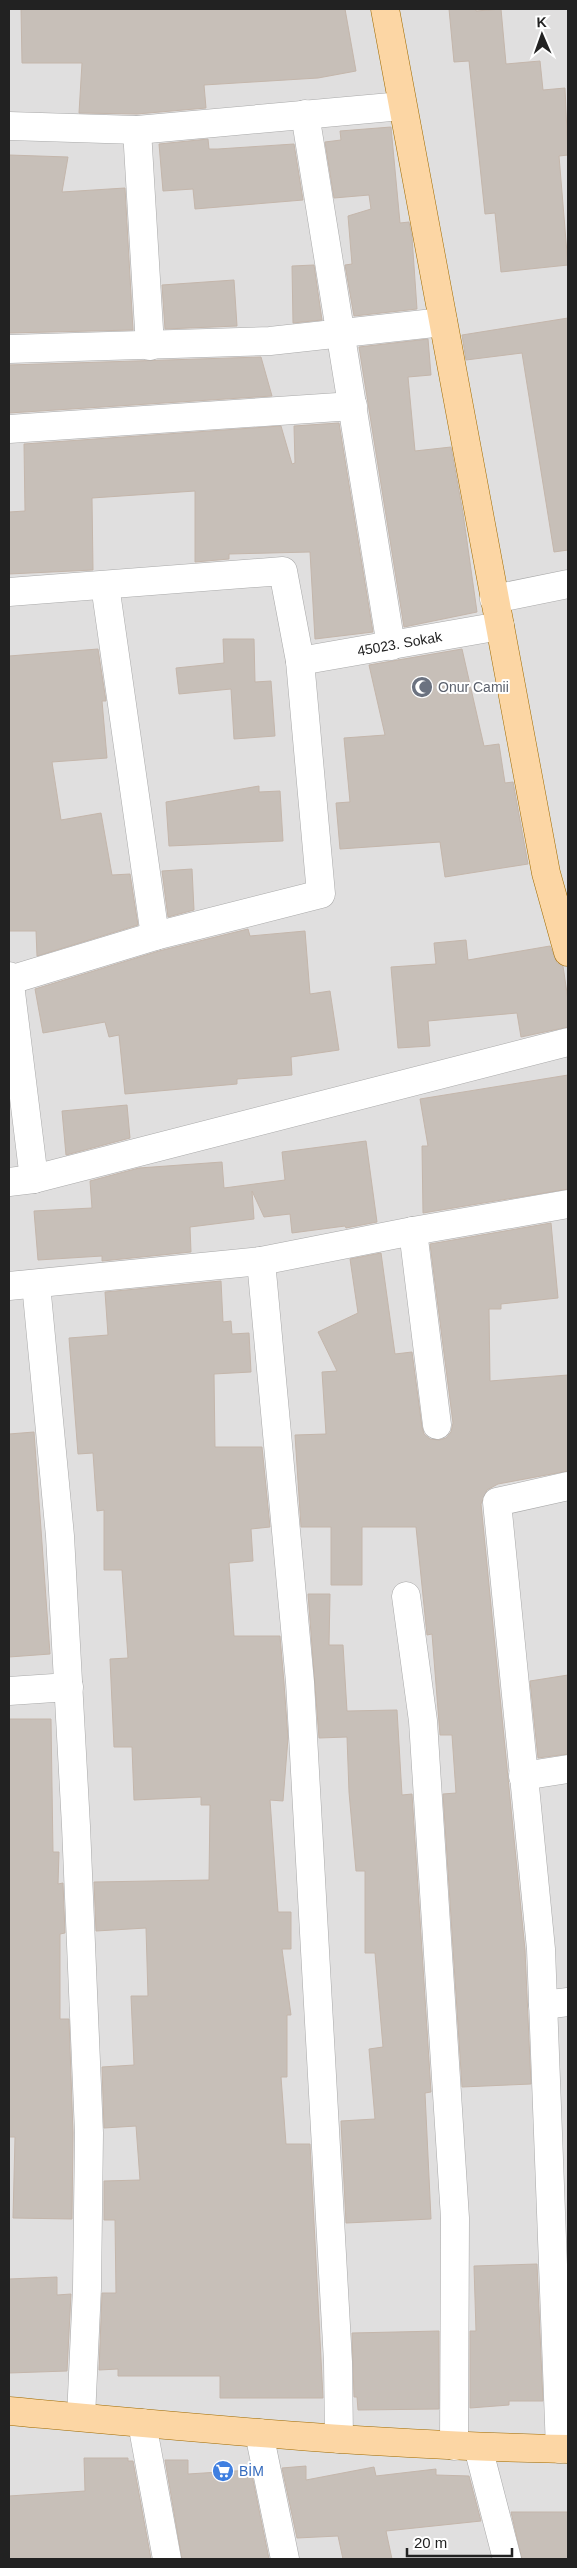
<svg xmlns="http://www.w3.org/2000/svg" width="577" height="2568" font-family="Arial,sans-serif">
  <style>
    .residential { fill: #e0dfdf }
    .building { fill: #c7bfb8; stroke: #c4b6ab }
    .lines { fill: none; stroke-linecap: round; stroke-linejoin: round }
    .minor-casing { stroke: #a9a9a9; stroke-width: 29 }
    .major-casing { stroke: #a06b00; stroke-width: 29 }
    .minor { stroke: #fff; stroke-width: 28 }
    .major { stroke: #fcd6a4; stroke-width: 28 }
    .labels { text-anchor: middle; stroke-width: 4; stroke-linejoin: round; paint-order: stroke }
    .street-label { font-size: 14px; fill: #222; stroke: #fff }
    .worship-label { font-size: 14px; fill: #5b616d; stroke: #fff; text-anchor: start }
    .shop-label { font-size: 14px; fill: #366cbe; stroke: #fff; text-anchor: start }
  </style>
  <rect width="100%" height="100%" fill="#f2efe9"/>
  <path class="residential" d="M9,9H568V2559H9Z"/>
  <path class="building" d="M21,9H345L356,71L318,78L204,85L206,108L137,114L79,113L82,63H22Z
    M449,9H476V11L501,9L506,64L540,61L543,90L565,88L568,155L559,156L568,265L501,272L495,213L485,214L469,61L454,62Z
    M391,127L400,223L409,222L412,237L417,309L354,316L345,265L352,264L348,216L371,209L369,195L334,198L325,142L341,140L340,131Z
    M208,139L209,149H218L294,144L303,200L195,209L193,189L163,191L159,144Z
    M9,155L68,157L62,192L125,188L133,330L9,333Z
    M314,265L322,320L293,323L292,266Z
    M234,280L237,326L165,329L162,285Z
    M568,318V550L554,552L522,353L466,360L462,335Z
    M428,339L431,375L408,377L415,451L451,447L463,513L477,612L404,627L359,347Z
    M261,357L272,396L9,413V365Z
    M339,423L373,632L315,639L310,552L229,554V559L195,562V491L92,498L93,570L9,574V512L25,511L24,444L281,426L292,464L295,463L294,426Z
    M223,639H254L255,682L271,681L275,736L234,739L231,689L179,694L176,668L224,663Z
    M98,649L106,701H102L107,758L52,762L61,820L101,813L112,875L130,874L138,925L37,956L36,931H9V656Z
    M462,649L484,746L499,744L505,783L513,782L528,864L445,877L440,842L340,849L336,803L350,802L344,738L385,735L369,665Z
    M259,786V792L280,791L283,841L169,846L166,802Z
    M192,869L194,910L168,917L162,871Z
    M248,929L250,936L305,931L310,994L330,991L339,1050L291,1057L292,1075L237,1079V1084L125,1094L119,1035L109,1037L105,1022L43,1033L35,989L159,951Z
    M466,940L468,960L550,946L557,963L563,966L568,1000V1027L521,1037L517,1013L428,1021L430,1046L398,1048L391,967L436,964L434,943Z
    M568,1075V1189L423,1213L422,1146H428L420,1099Z
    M127,1105L130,1138L66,1155L62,1111Z
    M366,1141L377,1222L346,1228L345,1226L292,1233L290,1214L264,1217L252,1191L254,1219L190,1227L191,1252L102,1261V1256L38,1260L34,1211L92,1208L90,1181L139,1168L222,1162L224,1188L285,1180L282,1152Z
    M551,1223L558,1298L501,1304V1309H489L490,1381L568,1375V1471L498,1484L487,1490L481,1504L525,1950L531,2084L462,2087L443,1794L456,1793L452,1735H440L432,1634L427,1635L416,1527H362V1585H331V1527H301L295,1435L326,1434L322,1372L337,1371L318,1332L358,1313L350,1259L381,1253L395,1354L412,1352L422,1427L424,1434L430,1439L439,1440L446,1438L451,1432L453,1423L430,1244Z
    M221,1281L223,1322L231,1321L232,1334L249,1333L251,1372L214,1374L215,1447H262L270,1527L251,1529L253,1561L229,1563L234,1636H280L284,1683L288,1738L283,1801L270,1800L278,1912H291V1949H282L291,2015H287V2077H281L286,2144H310L323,2398H220V2376H118V2369L99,2370L102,2293H116L115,2220H104V2181L140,2180L136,2126L104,2128L102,2067L134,2065L131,1996H148L146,1928L96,1931L94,1882L209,1880L210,1805H201V1797L134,1800L132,1747H114L110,1659L128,1658L122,1570H104V1510L97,1511L93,1453L78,1454L69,1338L108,1335L105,1292Z
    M34,1432L50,1654L9,1657V1434Z
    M308,1594H330L329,1645H343L347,1711L397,1710L402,1795L412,1794L431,2092L425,2093L431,2219L346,2223L341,2121L375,2119L369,2049L383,2047L375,1953H365V1871H356L349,1792L347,1737L319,1738Z
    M568,1675V1754L538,1758L530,1681Z
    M9,1719H51L53,1852H59L58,1884L63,1883L65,1933L60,1934V2019H69L73,2133L72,2219L13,2218L15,2137H9Z
    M537,2264L543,2401H509V2405L470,2408V2331H476L474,2266Z
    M57,2277V2295L71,2294L67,2371L9,2373V2279Z
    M439,2331V2409L358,2410L357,2397H354L352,2333Z
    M84,2458H128V2461H133L151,2559H9V2496L85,2491Z
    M165,2460H188V2474L251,2470L269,2559H182Z
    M306,2466V2480L374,2467L376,2476L436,2469V2475L469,2476L481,2521L386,2531L392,2559H343L338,2536L297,2538L282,2468Z
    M511,2512H568V2559H522Z"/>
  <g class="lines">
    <g class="minor-casing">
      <g id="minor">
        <path d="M305,114L391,646"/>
        <path d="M9,126L137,130L402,106"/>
        <path d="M137,130L150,346"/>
        <path d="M9,349L270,341L443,322"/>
        <path d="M9,429L353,406"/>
        <path d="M105,585L155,936"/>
        <path d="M9,592L283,571L300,661L321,894L155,936L10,980"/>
        <path d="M494,599L568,584"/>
        <path id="s1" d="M300,661L500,626"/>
        <path d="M9,976L34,1179"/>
        <path d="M9,1182L34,1179L568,1042"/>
        <path d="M413,1231L437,1425"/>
        <path d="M261,1261L300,1682L338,2362L339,2439"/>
        <path d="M36,1284L60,1536L76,1826L89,2133L87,2288L81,2417"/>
        <path d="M9,1286L261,1261L413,1231L568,1204"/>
        <path d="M406,1596L423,1721L455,2218L454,2446"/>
        <path d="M9,1691L69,1687"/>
        <path d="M523,1776L568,1769"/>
        <path d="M543,2005L568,2002"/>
        <path d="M142,2423L167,2559"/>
        <path d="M259,2433L285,2559"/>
        <path d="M478,2447L507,2559"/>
        <path d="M560,2449L541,1949L497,1502L568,1486"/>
      </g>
    </g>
    <g class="major-casing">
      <path id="major" d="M385,9L546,873L568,952
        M9,2411C195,2428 381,2446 568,2449"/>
    </g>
    <use href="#minor" class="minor"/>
    <use href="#major" class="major"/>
  </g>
  <defs>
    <g id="mosque-disc" transform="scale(1.125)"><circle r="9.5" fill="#6b7280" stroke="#fff"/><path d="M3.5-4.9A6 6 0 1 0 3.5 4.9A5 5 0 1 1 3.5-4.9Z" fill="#fff"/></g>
    <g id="supermarket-disc" transform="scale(1.125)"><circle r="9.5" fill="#3f7fe0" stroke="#fff"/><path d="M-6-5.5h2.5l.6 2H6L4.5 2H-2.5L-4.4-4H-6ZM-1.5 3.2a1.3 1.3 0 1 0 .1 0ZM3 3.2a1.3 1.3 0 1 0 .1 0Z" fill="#fff"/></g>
  </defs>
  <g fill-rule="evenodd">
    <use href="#mosque-disc" x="422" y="687"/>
    <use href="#supermarket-disc" x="223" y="2471"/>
  </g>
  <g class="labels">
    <g class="street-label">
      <text dy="5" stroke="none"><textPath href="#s1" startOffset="101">45023. Sokak</textPath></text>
    </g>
    <g class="worship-label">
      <text x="438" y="692">Onur Camii</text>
    </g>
    <g class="shop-label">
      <text x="239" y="2476">BİM</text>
    </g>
  </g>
  <rect width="577" height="2568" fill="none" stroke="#222222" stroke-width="20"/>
  <g transform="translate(542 35) rotate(358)" stroke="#ffffff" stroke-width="4" paint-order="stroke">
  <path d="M0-4L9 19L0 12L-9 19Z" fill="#222222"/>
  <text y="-8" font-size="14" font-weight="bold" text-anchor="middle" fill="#222222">K</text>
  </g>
  <path d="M407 2548v8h105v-8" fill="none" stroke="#222222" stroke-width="2.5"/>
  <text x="414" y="2548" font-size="15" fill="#222222" stroke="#ffffff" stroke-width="4" paint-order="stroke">20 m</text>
</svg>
